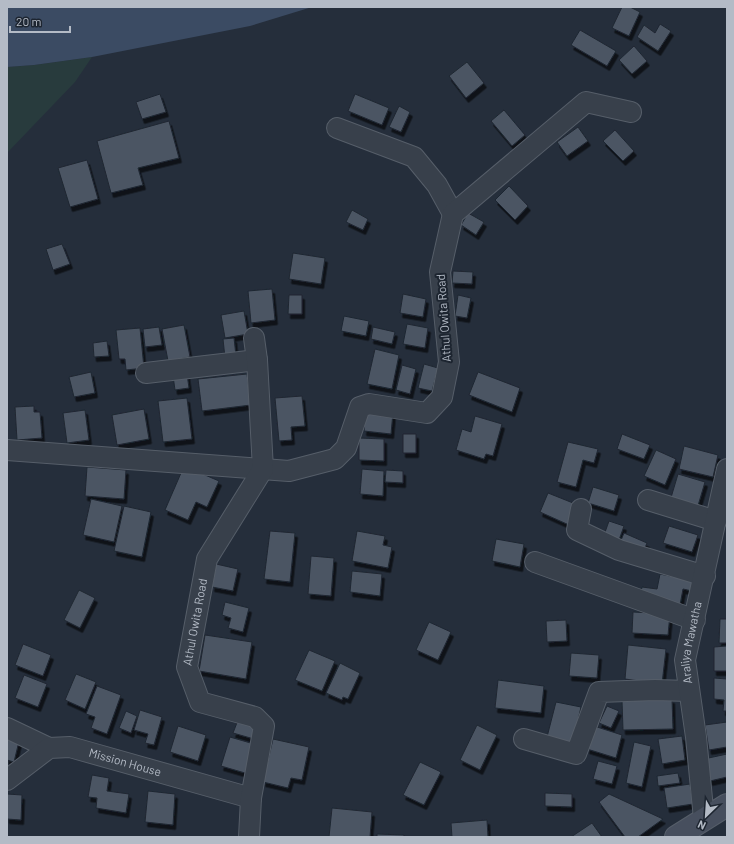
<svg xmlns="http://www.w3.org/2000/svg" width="734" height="844" font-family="Barlow,sans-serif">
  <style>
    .green { fill: #283b3d }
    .water { fill: #3b4b63 }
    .building { fill: #4b5563; stroke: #1f2732; filter: url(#shadow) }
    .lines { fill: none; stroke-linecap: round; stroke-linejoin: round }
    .street-casing { stroke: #565e69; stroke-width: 22 }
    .secondary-casing { stroke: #565e69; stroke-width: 24 }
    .street { stroke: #38404b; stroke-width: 20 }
    .secondary { stroke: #474f5e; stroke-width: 22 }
    .labels { text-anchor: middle; stroke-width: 4; stroke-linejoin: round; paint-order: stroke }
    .street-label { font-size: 12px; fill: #b4bbc6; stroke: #1d2530 }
  </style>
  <defs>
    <filter id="shadow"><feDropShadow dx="2.5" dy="4.5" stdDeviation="0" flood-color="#0009"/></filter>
  </defs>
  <rect width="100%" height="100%" fill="#252e3b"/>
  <path class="green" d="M92,57L75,82L7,153V67L34,65Z"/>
  <path class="water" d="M7,7H312L250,26L92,57L34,65L7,67Z"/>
  <path class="building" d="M622,7H630L640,12L629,36L612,28Z
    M660,24L671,31L658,51L637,37L644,25L655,33Z
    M580,30L616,51L607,66L571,45Z
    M634,46L647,61L632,74L619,60Z
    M467,62L484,83L466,98L449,76Z
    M160,94L166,112L142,119L136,102Z
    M355,94L389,108L382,125L348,111Z
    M399,106L410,112L401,132L389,127Z
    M504,110L525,135L512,146L491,121Z
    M169,121L179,158L138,168L143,185L111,193L97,141Z
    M578,127L588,141L567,156L557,142Z
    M615,130L634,151L623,161L603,141Z
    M87,160L98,199L70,207L58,168Z
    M509,186L528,206L515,220L495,200Z
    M352,210L368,219L363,230L346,222Z
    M468,213L484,222L476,235L461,225Z
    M62,244L70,264L53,270L46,249Z
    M293,253L325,258L321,284L289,279Z
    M453,271L473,272L472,284L452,283Z
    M272,289L275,320L251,323L248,291Z
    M403,294L426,299L423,317L400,313Z
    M289,295H302V314H288Z
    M458,295L471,298L467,318L455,316Z
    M244,311L248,334L225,338L221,315Z
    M344,316L369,321L366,336L341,331Z
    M407,324L428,328L425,348L403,344Z
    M184,325L190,357L168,361L162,329Z
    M159,327L162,345L145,347L143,329Z
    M373,327L395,332L392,344L371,339Z
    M140,328L144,368L126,370L125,359H119L116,330Z
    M234,338L236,356L225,358L223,339Z
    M107,341L109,356L94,357L93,343Z
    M375,349L399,355L392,389L367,384Z
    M424,364L438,368L432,391L418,388Z
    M402,365L416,369L410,394L396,390Z
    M91,372L95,393L74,397L69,377Z
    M478,372L520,388L512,412L469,395Z
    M187,374L189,388L175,390L173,376Z
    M247,374L251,405L202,411L198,379Z
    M302,396L305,426L291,427L292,440L279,441L275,398Z
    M187,398L192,439L163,442L158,401Z
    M34,406V412H40L42,438L17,440L15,407Z
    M144,409L149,439L117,445L112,415Z
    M366,409L393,412L391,434L364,431Z
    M85,410L89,440L67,443L63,413Z
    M475,416L502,424L493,456L486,454L484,459L456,450L462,429L471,432Z
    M403,434H416V453H403Z
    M622,434L650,445L644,459L617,449Z
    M359,438L384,439V461L359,460Z
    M568,442L598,449L594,463L583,460L576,487L557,482Z
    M684,446L718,455L713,477L679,469Z
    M656,450L676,459L665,485L644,476Z
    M184,466L219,481L207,507L196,502L188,520L165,510Z
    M87,467L126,470L124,499L85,496Z
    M362,469L384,471L383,496L360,494Z
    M386,470L403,471V483L385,482Z
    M678,474L705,482L697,509L670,501Z
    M593,487L619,495L614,511L588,503Z
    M548,493L578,505L569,525L540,512Z
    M91,499L122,506L114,542L83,535Z
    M124,506L151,512L142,557L114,551Z
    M609,521L624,526L619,540L604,535Z
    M669,526L698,535L692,552L663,543Z
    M270,531L295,533L290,582L264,579Z
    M357,531L385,536L383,545L392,547L388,568L352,561Z
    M624,533L647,543L642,555L619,545Z
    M496,539L524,544L520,567L492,561Z
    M311,556L334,558L331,596L308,594Z
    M216,564L238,569L233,591L212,587Z
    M352,571L382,574L380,596L350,592Z
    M660,574L694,581L692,591L683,589L680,605L640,597L642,587L657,589Z
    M79,590L95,598L80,628L64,620Z
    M225,602L249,608L243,632L228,628L231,618L222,615Z
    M633,612L670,614L668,635L632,633Z
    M720,619H727V643H719Z
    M566,620L567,641L547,642L546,621Z
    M429,622L451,632L438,660L416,650Z
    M205,635L252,642L246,679L199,671Z
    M23,644L51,655L43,676L15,665Z
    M628,645L666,649L662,684L625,679Z
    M727,646V671H714V647Z
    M309,650L335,661L322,691L295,680Z
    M571,653L599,655L597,678L569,676Z
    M340,663L360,673L348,699L343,697L342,700L326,693Z
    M76,674L96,682L85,709L65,700Z
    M24,675L47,684L38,707L15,698Z
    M714,678L727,679V711H723L724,700L714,699Z
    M498,680L544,686L541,713L495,708Z
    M97,686L121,695L107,734L91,728L95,717L86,714Z
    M672,699L673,729L623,730L622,701Z
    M556,702L581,707L573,743L547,737Z
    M607,706L619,711L611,728L599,723Z
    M140,710L162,717L154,745L145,743L148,734L134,730Z
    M126,711L137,716L131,733L119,728Z
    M238,720L258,727L254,739L233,733Z
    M727,722V747L709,750L705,725Z
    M477,725L497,735L480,770L460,760Z
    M178,726L206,735L198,761L170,752Z
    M594,726L622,735L616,758L587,749Z
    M7,734L20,737L14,762L7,760Z
    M682,736L685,760L662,764L658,739Z
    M230,737L254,744L245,773L221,766Z
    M273,739L309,747L302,780L291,778L288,788L263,782Z
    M634,742L651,746L642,787L626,783Z
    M727,754V777L710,781L704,759Z
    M598,761L617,766L612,784L593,779Z
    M420,762L441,772L424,805L403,795Z
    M678,773L680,783L658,786L657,776Z
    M92,775L109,778L107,791L129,794L126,813L96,808L97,798L88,797Z
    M690,784L693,804L667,808L664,788Z
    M148,791L175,794L173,825L145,822Z
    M545,793L572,794V807L545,806Z
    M7,794L22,795L21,820L7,819Z
    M609,794L663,819L638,837H625L599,802Z
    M332,808L372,812L370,837H329Z
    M487,820L488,837H452L451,823Z
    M592,823L602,837H571Z
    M377,834L404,835V837H377Z"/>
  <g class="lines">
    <g class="street-casing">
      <g id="street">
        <path d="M337,128L414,157L437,185L453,214"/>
        <path d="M146,373L257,360"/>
        <path d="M7,450L289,471L335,459L346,448L360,407L369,404L427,413L442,397L449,362L440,272L453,214L586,102L631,112"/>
        <path d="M648,500L716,521"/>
        <path d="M581,509L577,530L619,550L705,576"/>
        <path d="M535,562L695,620"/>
        <path d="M7,728L49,748"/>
        <path d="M524,739L576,754L599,692L655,690L689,691"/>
        <path id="s1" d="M7,780L49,748L70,747L251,798"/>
        <path id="s2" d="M704,819L696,737L685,660L727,469"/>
        <path id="s3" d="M249,837L251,798L264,726L255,717L200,702L187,667L207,559L263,469L257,360L254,338"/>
      </g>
    </g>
    <g class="secondary-casing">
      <path id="secondary" d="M676,837L727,805"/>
    </g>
    <use href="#street" class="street"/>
    <use href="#secondary" class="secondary"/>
  </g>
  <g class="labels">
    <g class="street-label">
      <text transform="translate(444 318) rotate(-94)" y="4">Athul Owita Road</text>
      <text dy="4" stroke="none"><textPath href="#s3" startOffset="265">Athul Owita Road</textPath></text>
      <text dy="4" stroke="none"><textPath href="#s2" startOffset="178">Araliya Mawatha</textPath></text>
      <text dy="4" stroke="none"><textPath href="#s1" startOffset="131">Mission House</textPath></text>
    </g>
  </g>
  <rect width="734" height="844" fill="none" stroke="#b4bbc6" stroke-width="16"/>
  <g transform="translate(706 816) rotate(205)" stroke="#1d2530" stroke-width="3" paint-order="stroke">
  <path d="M0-3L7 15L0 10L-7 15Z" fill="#b4bbc6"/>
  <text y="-6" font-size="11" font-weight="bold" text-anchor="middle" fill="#b4bbc6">N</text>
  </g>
  <path d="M10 26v6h60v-6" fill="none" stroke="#b4bbc6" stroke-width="2"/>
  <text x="16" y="26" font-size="12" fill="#b4bbc6" stroke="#1d2530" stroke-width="3" paint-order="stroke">20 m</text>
</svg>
